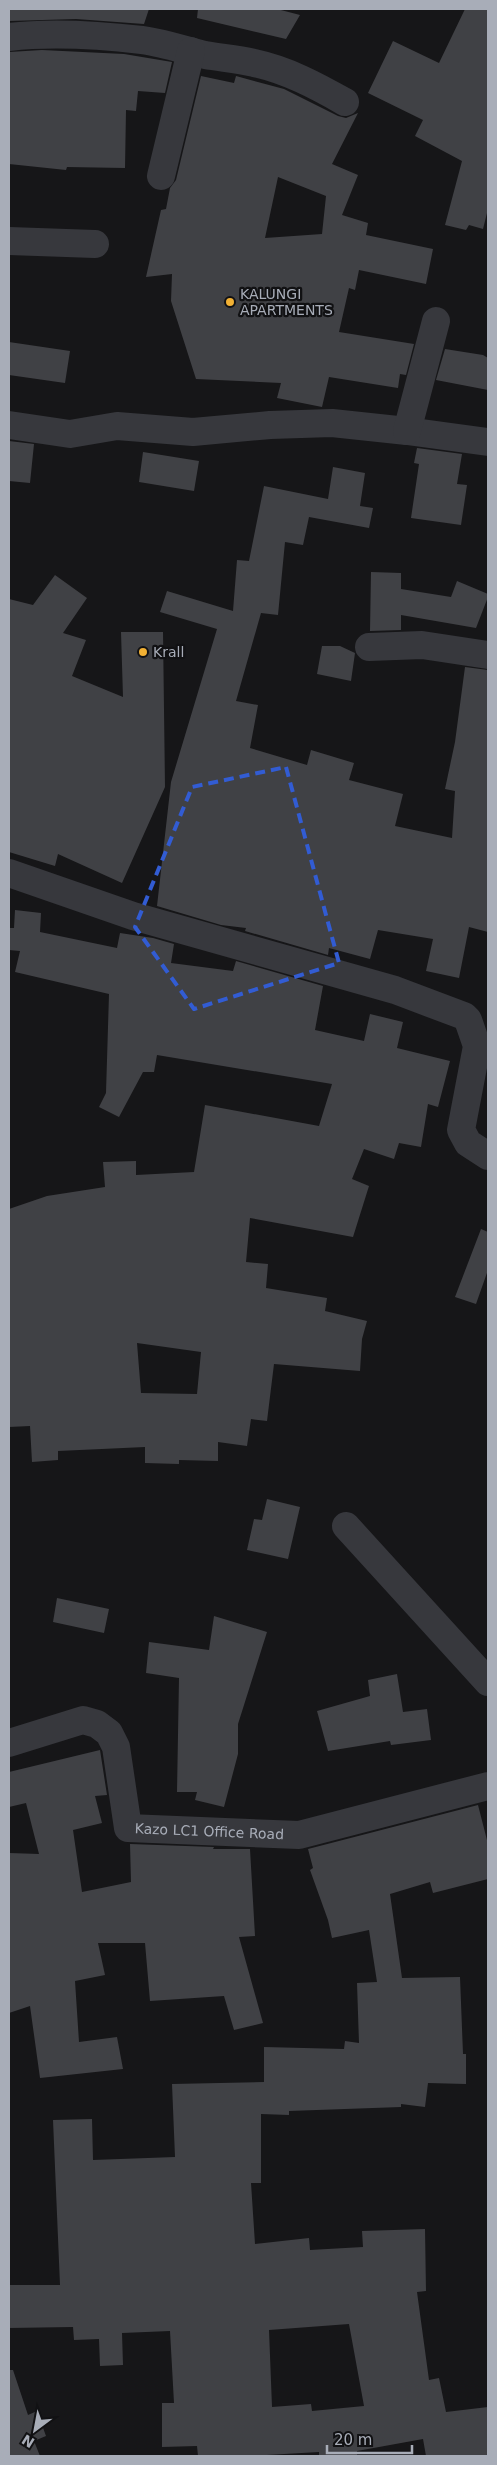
<svg xmlns="http://www.w3.org/2000/svg" width="497" height="2465" font-family="'DejaVu Sans',sans-serif">
  <style>
    .building { fill: #404145; fill-rule: evenodd }
    .lines { fill: none; stroke-linecap: round; stroke-linejoin: round }
    .minor { stroke: #37383d; stroke-width: 28 }
    .marked { fill: none; stroke: #325cd3; stroke-width: 4; stroke-dasharray: 10 6; stroke-linejoin: round }
    .poi-dot { fill: #f2b134; stroke: #111113; stroke-width: 2 }
    .labels { text-anchor: middle; stroke-width: 4.5; stroke-linejoin: round; paint-order: stroke }
    .poi-label { font-size: 14px; fill: #a8adb8; stroke: #111113; text-anchor: start }
    .street-label { font-size: 14px; fill: #a8adb8; stroke: #111113 }
  </style>
  <rect width="100%" height="100%" fill="#161618"/>
  <path class="building" d="M9,9H149L144,24L76,19L9,21Z
    M198,9H277L300,15L286,39L197,18Z
    M465,9H488V209L483,229L469,225L466,230L445,225L462,161L415,136L423,120L368,93L393,41L439,63Z
    M42,50L124,54L172,62L165,93L138,91L136,111L126,110L125,168L67,167L66,170L9,164V52Z
    M201,76L234,83L236,76L284,89L338,116L346,118L358,113L332,164L358,175L342,215L368,223L366,235L433,249L426,284L359,270L355,290L349,288L339,332L414,344L406,375L400,374L398,388L329,377L322,407L277,398L281,383L196,379L171,301L172,274L146,277L161,210L166,209L170,188L176,180ZM278,177L326,196L322,234L265,238Z
    M9,342L70,351L65,383L9,375Z
    M445,349L483,355L488,358V390L436,380Z
    M9,441L34,444L30,483L9,481Z
    M417,448L462,454L457,484L467,485L461,525L411,518L419,464L414,463Z
    M143,452L199,461L194,491L139,482Z
    M333,467L365,473L360,506L373,508L369,528L309,517L303,545L285,542L278,615L261,613L236,701L258,705L250,748L307,765L311,750L354,763L349,780L403,794L395,826L452,838L455,791L445,789L455,742L465,667L488,670V932L469,927L459,978L426,971L433,939L378,930L370,959L329,948L328,955L245,931L246,928L221,925L157,906L171,782L217,629L160,612L167,591L233,611L237,560L249,561L264,486L328,499Z
    M371,572L401,573V589L451,597L457,581L488,594V597L476,628L401,615V630L370,631Z
    M55,575L87,598L63,633L86,640L72,676L123,697L121,632H163L165,787L122,883L58,854L55,866L9,852V599L33,605Z
    M322,646H340L355,653L351,681L317,674Z
    M15,910L41,913L40,932L117,948L120,933L153,938L174,944L171,963L233,971L236,961L323,986L315,1030L364,1041L370,1014L403,1022L397,1048L450,1061L438,1107L428,1104L421,1147L399,1143L394,1159L364,1149L352,1179L369,1186L353,1237L250,1218L246,1262L268,1264L266,1288L327,1298L325,1311L367,1321L362,1339L360,1371L274,1364L267,1421L251,1419L247,1446L218,1442V1461L179,1460V1464L145,1463V1447L58,1451V1460L32,1462L30,1426L9,1427V1209L47,1196L105,1187L103,1162L136,1161V1175L194,1172L205,1105L319,1126L332,1084L157,1055L154,1072H143L119,1117L99,1107L106,1093L109,994L15,972L20,951L9,950V928H14ZM137,1343L201,1352L197,1394L141,1393Z
    M481,1229L488,1232V1270L476,1304L455,1297Z
    M267,1499L300,1507L288,1559L247,1550L254,1519L262,1520Z
    M57,1598L109,1609L104,1633L53,1622Z
    M214,1616L267,1632L238,1724V1754L224,1807L195,1800L197,1792H177L179,1678L146,1673L149,1642L209,1650Z
    M397,1674L403,1712L427,1709L431,1740L391,1745L390,1741L328,1751L317,1711L370,1696L368,1680Z
    M100,1750L107,1795L95,1796L102,1823L73,1830L82,1892L131,1882L130,1844L214,1847L213,1849H250L255,1936L239,1937L263,2023L234,2030L224,1996L150,2001L145,1943H98L105,1975L75,1981L79,2042L117,2037L123,2069L40,2078L30,2006L9,2013V1853L39,1854L26,1803L9,1807V1772Z
    M478,1805L488,1844V1879L433,1893L430,1882L390,1894L402,1978L460,1977L463,2054H466V2084L428,2083L425,2107L401,2104V2107L289,2111V2115L261,2114V2183H251L255,2244L309,2238L310,2250L363,2247L362,2231L425,2229L426,2291L417,2292L429,2380L439,2378L446,2412L488,2407V2456H426L423,2439L357,2451V2456H319V2452L250,2456H198L197,2446L162,2447V2403H174L170,2331L122,2333L123,2365L100,2366L99,2339L74,2340L73,2327L9,2328V2285H60L53,2120L92,2119L93,2160L175,2157L172,2084L264,2082V2047L344,2049L345,2041L359,2043L357,1983L377,1982L369,1930L332,1938L328,1920L310,1870L313,1868L308,1849ZM349,2324L364,2406L312,2411L311,2404L272,2407L269,2330Z
    M9,2370H13L28,2415L37,2411L46,2436L34,2441L40,2456H9Z"/>
  <g class="lines">
    <g class="minor">
      <path d="M9,37C52,32 99,35 142,40C164,43 184,50 205,55C222,58 238,59 254,63C287,70 317,86 345,102"/>
      <path d="M161,176L191,51"/>
      <path d="M9,241L95,244"/>
      <path d="M9,425L70,434L117,426L193,432L270,425L332,423L407,431L488,442"/>
      <path d="M407,431L436,321"/>
      <path d="M369,647L422,645L488,655"/>
      <path d="M9,873L133,916L395,990L464,1016L468,1020L477,1046L461,1130L468,1143L488,1156"/>
      <path d="M346,1526L488,1682"/>
      <path id="s1" d="M9,1743L83,1720L97,1724L109,1733L116,1747L128,1828L299,1835L488,1786"/>
    </g>
  </g>
  <path class="marked" d="M286,767L339,963L194,1009L135,927L192,787Z"/>
  <g class="poi-dot">
    <circle cx="230" cy="302" r="5"/>
    <circle cx="143" cy="652" r="5"/>
  </g>
  <g class="labels">
    <g class="poi-label">
      <text x="240" y="299">KALUNGI<tspan x="240" dy="16">APARTMENTS</tspan></text>
      <text x="153" y="657">Krall</text>
    </g>
    <g class="street-label">
      <text dy="5" stroke="none"><textPath href="#s1" startOffset="286">Kazo LC1 Office Road</textPath></text>
    </g>
  </g>
  <rect width="497" height="2465" fill="none" stroke="#a8adb8" stroke-width="20"/>
  <g transform="translate(35 2430) rotate(212)" stroke="#111113" stroke-width="4" paint-order="stroke">
  <path d="M0-4L9 19L0 12L-9 19Z" fill="#a8adb8"/>
  <text y="-8" font-size="14" font-weight="bold" text-anchor="middle" fill="#a8adb8">N</text>
  </g>
  <path d="M327 2445v8h85v-8" fill="none" stroke="#a8adb8" stroke-width="2.5"/>
  <text x="334" y="2445" font-size="15" fill="#a8adb8" stroke="#111113" stroke-width="4" paint-order="stroke">20 m</text>
</svg>
